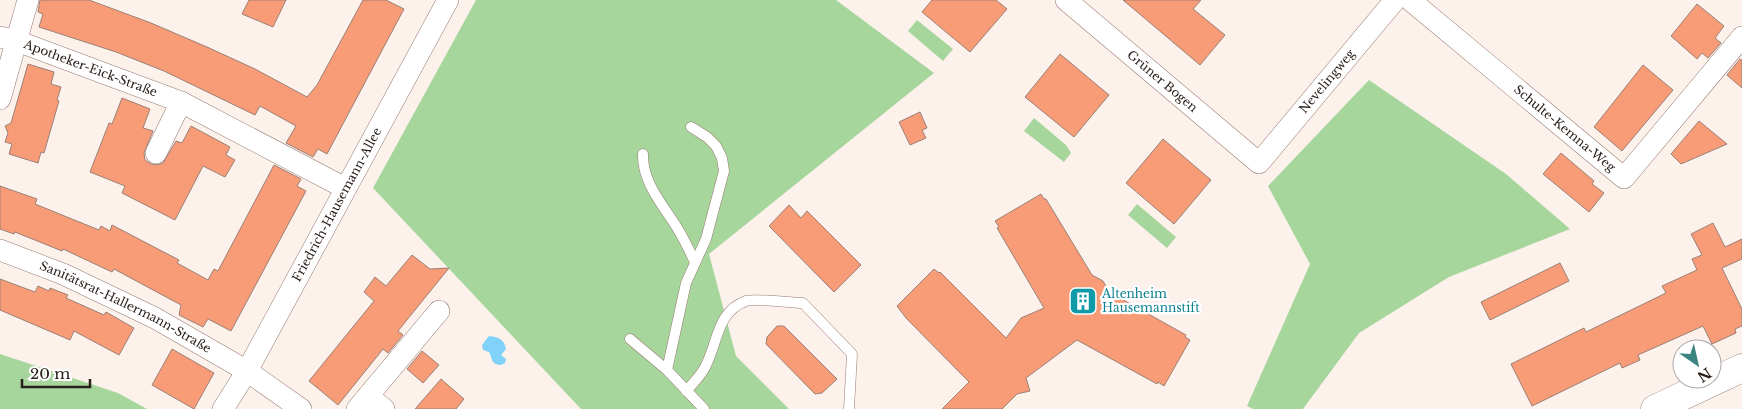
<svg xmlns="http://www.w3.org/2000/svg" width="1742" height="409" font-family="'Libre Baskerville',serif">
  <style>
    .green { fill: #a6d69b }
    .water { fill: #81d2fa }
    .building { fill: #f89c77; stroke: #9b8076 }
    .lines { fill: none; stroke-linecap: round; stroke-linejoin: round }
    .lane-casing { stroke: #977c72; stroke-width: 11 }
    .street-casing { stroke: #977c72; stroke-width: 22 }
    .secondary-casing { stroke: #977c72; stroke-width: 29 }
    .lane { stroke: #fff; stroke-width: 10 }
    .street { stroke: #fff; stroke-width: 21 }
    .secondary { stroke: #fff; stroke-width: 28 }
    .labels { text-anchor: middle; stroke-width: 4.5; stroke-linejoin: round; paint-order: stroke }
    .street-label { font-size: 12px; fill: #2a201b; stroke: #fff }
    .culture-label { font-size: 12px; fill: #0d838f; stroke: #fff; text-anchor: start }
  </style>
  <rect width="100%" height="100%" fill="#fdf1ec"/>
  <path class="green" d="M476,0H836L934,73L709,254L736,356L789,409H581L373,188Z
    M917,20L953,49L943,61L908,31Z
    M1369,80L1506,174L1570,229L1449,277L1359,333L1303,409H1253L1247,406L1310,264L1268,186Z
    M1034,118L1066,145L1071,153L1064,162L1024,131Z
    M1137,204L1176,237L1167,248L1128,215Z
    M0,354L118,393L147,409H0Z"/>
  <path class="water" d="M489,336C499,337 504,339 506,349L501,355L506,359L505,363L501,365C490,364 493,359 489,352L483,350L482,345Z"/>
  <path class="building" d="M40,0H89L151,23L207,47L255,69L307,97L317,85L363,0H386L404,9L327,154L318,149L313,157L286,143L296,126L260,106L255,115L164,71L116,52L39,27L43,14L38,12Z
    M249,0H286L273,27L242,14Z
    M932,0H996L1007,9L970,52L922,12Z
    M1123,0H1201L1193,9L1225,35L1200,65Z
    M1697,4L1724,26L1715,38L1721,43L1708,58L1702,53L1697,59L1671,36Z
    M1060,54L1109,95L1074,137L1025,97Z
    M1740,59L1742,60V88L1727,75Z
    M28,64L54,72L51,84L61,87L57,100L59,101L44,153L41,152L38,163L9,154L12,144L5,142L8,133L5,126L11,123Z
    M1643,65L1673,90L1622,151L1594,127Z
    M122,98L150,109L143,128L153,131L144,153L145,160L151,164L157,165L163,163L176,141L182,143L191,126L230,147L226,155L235,160L225,177L203,166L175,220L122,193L125,186L90,172L109,123L112,124Z
    M920,112L927,128L922,130L926,138L910,145L899,122Z
    M1699,121L1727,144L1681,164L1671,154Z
    M1163,139L1211,180L1174,224L1126,183Z
    M1561,153L1594,181L1592,184L1604,193L1589,212L1543,174Z
    M274,165L301,179L297,186L306,191L231,331L208,319L203,327L179,315L181,305L114,269L112,272L63,249L62,251L15,232L14,234L0,229V186L37,199L35,204L99,230L101,226L110,231L112,225L179,260L177,263L208,280L214,269L218,271Z
    M1041,194L1044,199H1046L1092,275L1103,281L1109,292L1186,335L1185,337L1190,340L1164,386L1158,382L1157,384L1077,340L1026,378L1030,391L1017,394L1002,409H942L969,382L906,318L897,306L934,269L939,273L940,272L1006,338L1021,318L1044,308L997,228L999,227L995,221Z
    M789,205L801,218L807,211L861,265L834,292L769,226Z
    M1713,223L1725,247L1742,239V259L1722,268L1742,309V326L1735,329L1736,333L1712,344L1703,326L1638,355L1640,360L1622,368L1620,363L1532,406L1511,364L1584,328L1586,332L1666,293L1662,286L1697,270L1692,259L1702,255L1691,234Z
    M412,255L430,269L449,268L398,331L403,335L388,353L383,349L338,405L309,381L374,301L364,292L375,277L386,286Z
    M1560,263L1569,281L1490,320L1481,302Z
    M0,279L35,292L38,286L49,291L50,288L68,295L66,298L104,315L106,312L134,328L119,355L74,331L70,340L0,310Z
    M777,326H784L837,379L822,393L815,394L766,344L767,337Z
    M172,349L214,373L194,409L152,385Z
    M422,351L439,365L423,383L407,369Z
    M441,379L464,399L456,409H415Z"/>
  <g class="lines">
    <g class="lane-casing">
      <path id="lane" d="M643,154C642,184 665,207 679,231C685,241 690,252 695,262
        M630,339L667,370L704,409
        M667,370L686,283L706,239L724,171L722,158L716,146L707,137L691,127
        M686,391C694,382 703,374 707,363C718,340 718,311 746,301C754,298 792,303 803,303L852,354L849,409"/>
    </g>
    <g class="street-casing">
      <g id="street">
        <path id="s1" d="M1066,0L1259,163L1395,0"/>
        <path id="s2" d="M1410,0L1624,178L1742,37"/>
        <path id="s3" d="M0,37L17,41L181,102L345,188"/>
        <path d="M0,99L28,0"/>
        <path d="M156,153L181,102"/>
        <path id="s4" d="M0,250L63,274L155,318L247,371L301,409"/>
        <path d="M368,396L439,311"/>
        <path id="s5" d="M223,409L247,371L448,0"/>
        <path d="M357,409L368,396L384,409"/>
      </g>
    </g>
    <g class="secondary-casing">
      <path id="secondary" d="M1655,409L1742,368"/>
    </g>
    <use href="#lane" class="lane"/>
    <use href="#street" class="street"/>
    <use href="#secondary" class="secondary"/>
  </g>
  <defs>
    <g id="building-square" transform="scale(1.4375)"><rect x="-9" y="-9" width="18" height="18" rx="4" fill="#0f9aa8" stroke="#fff"/><path d="M-4-6H4V6H1V3H-1V6H-4ZM-2.5-4.3h1.7v1.8h-1.7ZM.8-4.3h1.7v1.8H.8ZM-2.5-1h1.7V.8h-1.7ZM.8-1h1.7V.8H.8Z" fill="#fff"/></g>
  </defs>
  <g fill-rule="evenodd">
    <use href="#building-square" x="1083" y="301"/>
  </g>
  <g class="labels">
    <g class="street-label">
      <text dy="4" stroke="none"><textPath href="#s3" startOffset="96">Apotheker-Eick-Straße</textPath></text>
      <text dy="4" stroke="none"><textPath href="#s1" startOffset="359">Nevelingweg</textPath></text>
      <text dy="4" stroke="none"><textPath href="#s1" startOffset="126">Grüner Bogen</textPath></text>
      <text dy="4" stroke="none"><textPath href="#s2" startOffset="201">Schulte-Kemna-Weg</textPath></text>
      <text dy="4" stroke="none"><textPath href="#s5" startOffset="234">Friedrich-Hausemann-Allee</textPath></text>
      <text dy="4" stroke="none"><textPath href="#s4" startOffset="138">Sanitätsrat-Hallermann-Straße</textPath></text>
    </g>
    <g class="culture-label">
      <text x="1102" y="298">Altenheim<tspan x="1102" dy="14">Hausemannstift</tspan></text>
    </g>
  </g>
  <g transform="translate(1697 364) rotate(146)"><circle r="24" fill="#ffffff" stroke="#aaa6a4"/>
  <path d="M0-4L9 19L0 12L-9 19Z" fill="#3c8482"/>
  <text y="-8" font-size="14" font-weight="bold" text-anchor="middle" fill="#2a201b">N</text>
  </g>
  <path d="M22 379v8h68v-8" fill="none" stroke="#2a201b" stroke-width="2.5"/>
  <text x="30" y="379" font-size="15" fill="#2a201b" stroke="#ffffff" stroke-width="4" paint-order="stroke">20 m</text>
</svg>
